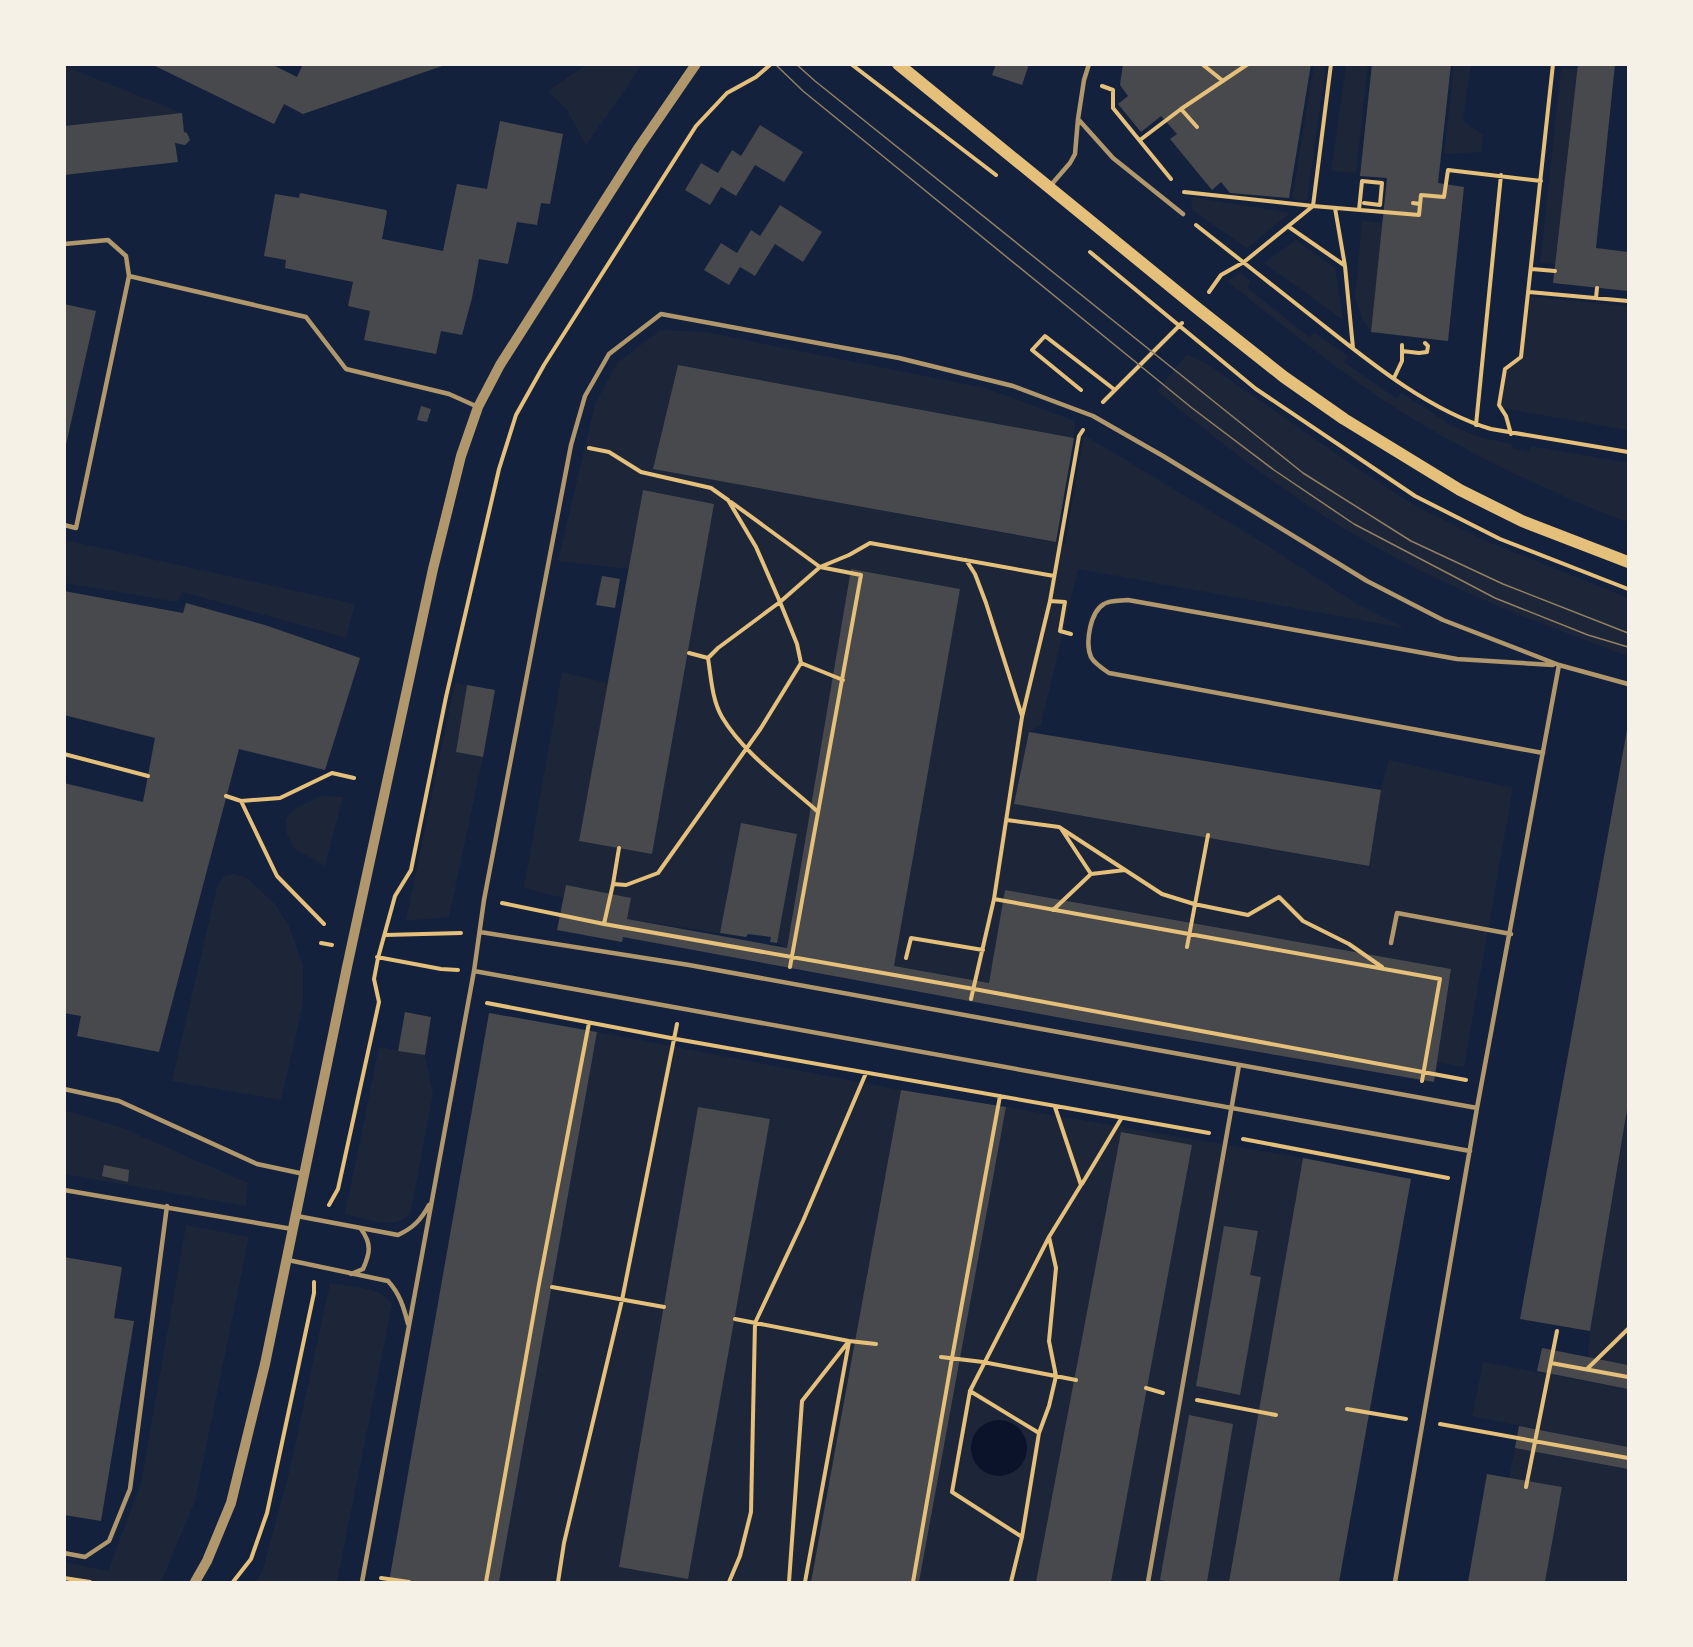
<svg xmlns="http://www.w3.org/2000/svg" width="1693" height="1647" font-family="'Playfair Display',serif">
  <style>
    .green { fill: #1d2539 }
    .water { fill: #0b132b }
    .building { fill: #48494c }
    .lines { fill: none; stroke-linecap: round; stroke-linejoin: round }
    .path { stroke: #e5c07b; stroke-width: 4 }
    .service { stroke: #b1986c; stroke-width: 4.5 }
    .tertiary { stroke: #b1986c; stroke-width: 10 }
    .secondary { stroke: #e5c07b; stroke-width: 12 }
    .tram { stroke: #918062; stroke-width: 1.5 }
  </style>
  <rect width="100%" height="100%" fill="#14213d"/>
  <path class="green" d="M586,65H641L625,90L586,145L567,110L548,91Z
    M1314,65H1326L1307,201L1292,199Z
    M1346,65H1368L1356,173L1331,171Z
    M1454,65H1471L1463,121L1484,135L1481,152L1444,154Z
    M65,66L182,113L65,126Z
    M1561,68L1578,69L1556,264L1540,263Z
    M1191,197L1290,213L1247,248L1192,210Z
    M1362,220L1383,224L1371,332L1363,320L1355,297Z
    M1296,240L1335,268L1343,320L1264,263Z
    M1240,273L1250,281L1248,288L1309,337L1315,333L1348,356L1344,362L1397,399L1401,392L1449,424L1479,437L1512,444V448L1529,452L1531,446L1628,463V522C1601,513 1575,501 1548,489C1492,464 1435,434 1383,400C1329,363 1278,322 1227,281Z
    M1525,296L1628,306V430L1501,408L1503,374L1518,358Z
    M661,330L705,332L985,388L1075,421L1074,438L678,365L654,469L1065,544L1084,435L1257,539L1357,604L1405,628L1078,569L1041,725L1029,732L1014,804L1368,866L1381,790L1389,760L1513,788L1464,1067L1437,1062L1451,969L989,983L894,966L960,589L851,569L787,948L777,943L796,833L741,824L720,933L627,919L630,898L566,885L563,898L524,888L562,672L608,683L579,841L652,854L714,504L643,490L629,569L558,561L595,404L617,363Z
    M1187,354L1209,365L1351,464L1409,502L1486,541L1628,598V656C1531,621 1434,583 1345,529C1278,489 1218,440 1157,391Z
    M65,540L355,604L346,638L183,592L177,602L65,583Z
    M455,683L467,685L456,752L483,757L449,917L406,921Z
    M321,796L343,797L325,866L294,848L287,834L286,819L294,809Z
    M234,874L247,878L275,904L289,926L303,966V1004L281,1100L172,1081L217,887L224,876Z
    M597,1032L901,1090L811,1582H499Z
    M379,1047L425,1055L433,1094L411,1211C398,1233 365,1218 345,1214Z
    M1006,1107L1303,1158L1229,1582H919Z
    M1628,1108V1365L1588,1357L1590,1331Z
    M64,1110L120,1127L248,1183L246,1206L65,1174Z
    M186,1225L249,1237L195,1501L161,1582H65L64,1562L108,1571L141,1483Z
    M330,1283C349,1287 383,1286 392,1305L337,1582H256L263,1569L290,1469Z
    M1483,1362L1628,1389V1447L1472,1416Z
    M1515,1448L1628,1469V1582H1545L1562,1488L1509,1478Z"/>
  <path class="water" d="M971 1448a28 28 0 1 1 56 0a28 28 0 1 1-56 0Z"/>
  <path class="building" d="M151,64H271L297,77L303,64L445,65L303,114L284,104L274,124Z
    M996,64H1029L1022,85L992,75Z
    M1123,64H1311L1289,198L1230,193L1221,182L1212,190L1170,139L1177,134L1161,116L1141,132L1118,104L1128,96L1120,85Z
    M1372,64H1451L1438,183L1464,187L1448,341L1371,332L1387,178L1360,176Z
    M1578,64H1615L1596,248L1628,252V291L1553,283Z
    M182,113L184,132L187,133L190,140L185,145L175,143L178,162L64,175V126Z
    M500,121L563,134L550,204L541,203L537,225L517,222L508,264L479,259L472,298L462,335L441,331L436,354L364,340L370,311L348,306L353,282L285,268L286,260L264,256L275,194L299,198L300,193L386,210L387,212L382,239L443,251L457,184L487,189Z
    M760,125L803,152L784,182L755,165L736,196L721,187L710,205L685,190L701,163L718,173L732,150L741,156Z
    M780,205L822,232L803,262L775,244L755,276L740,267L729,285L704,270L721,243L737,253L751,230L760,236Z
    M64,304L96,311L65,449H64Z
    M678,365L1074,438L1056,542L653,469Z
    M421,406L431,409L427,422L417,420Z
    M643,490L714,504L652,854L579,841Z
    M851,569L960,589L894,966L989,983L1005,890L1451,969L1434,1082L1078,1021L623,937L622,942L557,930L566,885L631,898L627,919L787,948Z
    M602,576L620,579L615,608L596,605Z
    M64,591L183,613L186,603L265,625L360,658L325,770L239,749L159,1052L77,1036L81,1016L64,1013V783L143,802L155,738L64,715Z
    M467,685L495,690L483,757L456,752Z
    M1627,730L1628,1104L1590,1331L1520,1319Z
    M1029,732L1381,790L1369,866L1014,804Z
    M741,823L797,834L777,943L770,942L771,937L748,934L746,937L720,933Z
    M405,1012L431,1017L425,1055L398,1051Z
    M489,1013L597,1032L499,1582H389Z
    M901,1090L1006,1107L919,1582H811Z
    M698,1107L770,1119L688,1579L619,1567Z
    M1121,1132L1192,1145L1111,1582H1036Z
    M1303,1158L1411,1179L1339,1582H1229Z
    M104,1165L129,1170L128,1182L102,1176Z
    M1224,1226L1258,1231L1250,1275L1261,1277L1240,1395L1196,1386Z
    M64,1257L122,1267L114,1318L134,1321L101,1521L64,1515Z
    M1542,1348L1628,1365V1389L1537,1371Z
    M1189,1415L1233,1424L1207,1582H1170L1160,1580Z
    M1519,1426L1628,1447V1469L1515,1448Z
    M1487,1474L1562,1487L1545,1582H1468Z"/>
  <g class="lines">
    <path class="path" d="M851,64L996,175
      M1202,64L1223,81
      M1102,86L1113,90V108L1171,179
      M1181,109L1197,127
      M1140,140L1181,109L1248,64
      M1184,192L1313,206L1331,64
      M1413,203L1420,204
      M1335,208L1345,266L1353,348
      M1359,210L1362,181L1382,183L1380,205L1364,203
      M1196,225C1235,256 1275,287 1314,318C1366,359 1427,410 1491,429L1628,452
      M1289,227L1344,265
      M1090,252L1256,389L1415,496L1500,539L1628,589
      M1532,269L1555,271
      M1209,292L1221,275L1244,262L1313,206L1419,215L1421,195L1444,197L1448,170L1541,181
      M1529,292L1628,301
      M1596,298L1597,288
      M1402,345V351
      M1394,378L1402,361V351L1419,353L1427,352L1428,346L1425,343
      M1081,390L1032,350L1045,336L1115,390
      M1103,402L1182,323
      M1476,425L1501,175
      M1511,434L1506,416L1499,405L1505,369L1521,357L1553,64
      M589,448L609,452L641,472L711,488L728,500L756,547L780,602L718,648L708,658C711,677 712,700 722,717C743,753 786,783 817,811
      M731,502L820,567L780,602L797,644L801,663
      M966,560L975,574L986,603L1022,716
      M1050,601L1065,602L1060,631L1071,634
      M689,653L708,658
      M64,754L148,776
      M226,796L241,801L280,798L332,773L354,778
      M241,801L277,876L324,924
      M1007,820L1059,827L1162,894L1194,904L1248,915L1279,897L1303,921L1349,944L1382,967
      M1062,830L1091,874
      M613,884L619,848
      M994,899L1440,979L1422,1081
      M502,903L604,924L974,989L1466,1080
      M1053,910L1091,874L1125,870
      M604,924L613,884L626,885L658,873L761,728L801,663L843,680
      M385,935L461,933
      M321,943L332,945
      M1187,947L1208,835
      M377,957L441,969L458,970
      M906,958L911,938L983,950
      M790,967L861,575L820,567L849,555L870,543L1054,576
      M971,999L994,899L1022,717L1050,601L1079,436L1083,430
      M487,1003L676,1039L1209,1133
      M1243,1139L1448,1178
      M1082,1184L1121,1119
      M329,1205L338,1189L379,1002L374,979L378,958L395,896L411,870L446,697L499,469L516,415L544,365L696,126L727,93L756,77L771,64
      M552,1287L664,1307
      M735,1319L849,1341L876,1344
      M941,1357L983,1362L1076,1380
      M1551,1363L1628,1377
      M1587,1369L1628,1329
      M1146,1388L1163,1393
      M970,1391L1039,1433L1022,1537
      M1197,1400L1276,1415
      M1347,1409L1406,1419
      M1440,1424L1628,1458
      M1039,1433L1049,1406L1056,1376L1049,1341L1056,1268L1049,1237
      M1526,1487L1557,1331
      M64,1578L90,1582
      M381,1578L409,1582
      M233,1582L251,1559L267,1513L314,1293V1282
      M486,1582L539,1284L589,1023
      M558,1582L564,1543L622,1300L677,1024
      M729,1582L740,1556L751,1512L755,1323L803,1221L866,1073
      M789,1582L802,1401L849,1341
      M805,1582L849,1342
      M913,1582L952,1358L1000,1096
      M1011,1582L1022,1537L952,1492L970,1391L1049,1237L1081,1185L1055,1107"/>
    <path class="service" d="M1089,64L1084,80L1078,119L1113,158L1183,214
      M1051,185L1070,163L1075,154L1078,119
      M64,244L108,240L126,256L129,276L76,528L64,525
      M129,276L306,317L346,369L449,394L478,407
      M1543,753L1109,673C1103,669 1094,663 1091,657C1085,643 1090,612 1104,604C1110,600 1121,601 1128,600L1457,659L1553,665
      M480,932L689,965L1477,1108
      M1391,943L1397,913L1511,934
      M474,971L1470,1151
      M64,1089L119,1101L257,1164L304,1174
      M64,1190L292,1229
      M297,1216L398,1235C413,1228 421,1220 429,1205
      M288,1260L388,1281C400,1294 404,1308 408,1324
      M351,1274L363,1269C370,1253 372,1244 361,1229
      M64,1553L85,1557L109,1541L130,1489L167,1206
      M362,1582L474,971L484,900L571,445L585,396L609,354L661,314L899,358L1013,386L1093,416L1163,456L1367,581L1443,620L1559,665L1628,684
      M1148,1582L1239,1065
      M1395,1582L1477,1108L1559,665"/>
    <path class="tertiary" d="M195,1582L207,1561L231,1503L265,1364L347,967L433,569L461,456L478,407L500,365L639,147L696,64"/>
    <path class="secondary" d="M898,64L1197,308L1284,377L1344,419L1460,490L1522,521L1628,562"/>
    <path class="tram" d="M775,64L803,91L1192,408L1274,470L1354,524L1495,598L1588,635L1628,647
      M796,64L815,81L1303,473L1411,541L1503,584L1628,633"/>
  </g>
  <rect width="1693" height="1647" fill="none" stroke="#f6f1e7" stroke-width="132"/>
</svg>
